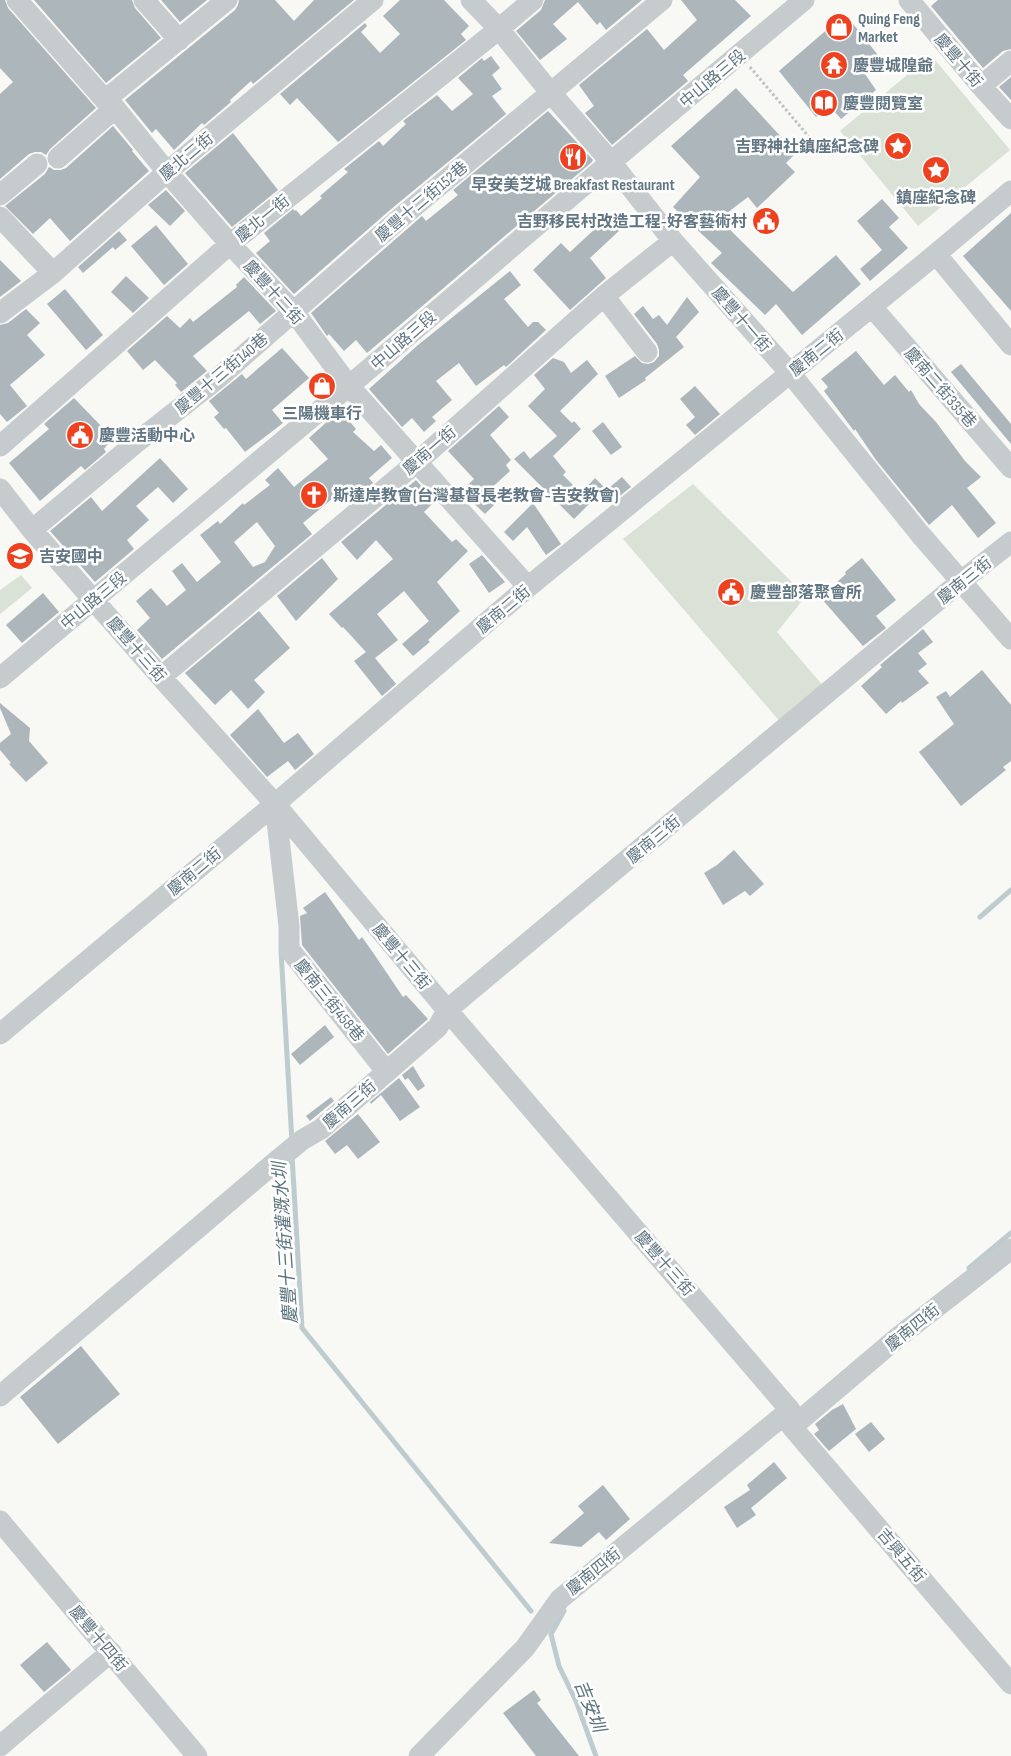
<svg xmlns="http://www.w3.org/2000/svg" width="1011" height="1756" font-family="'Sofia Sans Condensed','Noto Sans TC',sans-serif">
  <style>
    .park { fill: #dae1d6 }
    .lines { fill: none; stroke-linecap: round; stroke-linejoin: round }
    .stream { stroke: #becbcf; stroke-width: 5 }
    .building { fill: #acb6bb; fill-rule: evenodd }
    .path { stroke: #bfc2c4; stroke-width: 3; stroke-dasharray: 2.5 2.5; stroke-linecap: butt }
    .minor { stroke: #c6cbcd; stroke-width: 21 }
    .labels { text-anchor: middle; stroke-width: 5; stroke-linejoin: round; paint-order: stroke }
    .poi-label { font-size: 16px; font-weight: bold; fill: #617682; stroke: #fff; text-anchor: start }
    .street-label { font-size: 16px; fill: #617682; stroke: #fff }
    .water-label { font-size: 18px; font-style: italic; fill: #5c767d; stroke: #fff }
  </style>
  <rect width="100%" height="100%" fill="#f8f8f5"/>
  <path class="park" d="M931,55L1010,150L918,226L840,131Z
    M693,484L806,596L777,632L825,688L782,724L623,539Z
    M21,575L32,588L0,614V590Z"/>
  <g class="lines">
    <path class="stream" d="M980,917L1011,890
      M281,951L292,1142
      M292,1155L302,1328L531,1611
      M969,1268L1011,1233
      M564,1611L551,1634L559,1666L576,1701L596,1756"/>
  </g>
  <path class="building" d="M0,0H5L8,8L96,108L50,149L46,155L41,152H35L29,154L0,179V94L13,82L0,68Z
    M34,0H132L135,8L161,38L106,83Z
    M161,0H207L180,22Z
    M239,0H275L294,21L314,0H354L253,84L251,81L230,100L231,102L204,125L202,123L174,150L156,129L152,133L125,100L235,10L238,5Z
    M400,0H444L469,26L461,34L466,40L338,142L297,98L290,105L280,94L365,23L367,26L361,32L380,53L400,34L383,16Z
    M545,0H642L606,30L600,22L597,25L578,2L553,24L567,39L540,60L516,31L541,10Z
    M681,0H735L751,16L683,75L688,81L612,145L585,113L594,106L579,85L647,29L664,50L697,20Z
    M938,0H1011V49L1003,51L983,68L931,6Z
    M845,14L882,60L865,74L876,90L841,119L828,104L816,117L779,71Z
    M491,56L500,68L492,75L502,89L492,96L506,114L390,210L294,294L256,253L270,241L264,233L293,209L295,211L296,210L301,216L322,198L320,196L348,172L344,169L379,141L383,146L406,124L403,121L437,95L452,111L473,94L458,78L482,58L484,61Z
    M1011,77V100L999,87Z
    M736,88L796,153L786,163L795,172L757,208L748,197L719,219L793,292L836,255L861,284L802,335L776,304L765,315L711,263L722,253L673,207L700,177L671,146Z
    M548,111L593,160L592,162L367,353L356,340L344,351L329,334L327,336L311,313L422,216L426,221L458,195L453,190Z
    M113,126L133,150L132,151L149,171L70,241L50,218L33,234L5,206L45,174L49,167L54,170H61L66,168Z
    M233,133L278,190L232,227L185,173Z
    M166,190L185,211L170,226L148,205Z
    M882,199L899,218L889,227L908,248L870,281L860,269L882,250L857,221Z
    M1011,213V311L963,256Z
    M609,216L621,229L590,258L606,278L570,310L533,270L561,243L570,252Z
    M156,225L188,264L164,285L131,246Z
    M119,231L127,240L115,250L113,247L83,273L78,267Z
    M0,260L21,281L0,297Z
    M510,271L521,285L504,299L528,327L533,322H538L546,330L506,367L504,365L476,386L459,363L436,381L452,400L432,417L436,421L424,432L412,418L402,427L369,389L418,345Z
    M126,276L149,298L133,313L111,292Z
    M244,277L276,311L260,324L249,311L193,356L207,371L181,392L175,385L177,383L155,360L143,370L127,351L167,316L180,328L190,318L193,322L237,287L236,285Z
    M65,289L103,335L86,350L47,304Z
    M687,297L699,312L676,337L684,347L645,378L646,380L619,398L605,376L635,356L642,363L648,364L654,362L659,356V350L657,344L634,314L643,306L653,319L659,315L667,325Z
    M26,309L40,323L27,335L45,355L10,385L27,406L7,422L0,414V325L8,323Z
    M282,348L309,378L272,410L283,423L245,452L226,428L224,429L214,417L219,413L209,401L242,374L246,379Z
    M856,351L884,385L895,375L909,392L911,390L919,404L936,422L965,461L981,477L967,488L996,523L978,538L952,505L929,525L876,460L855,429L854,431L824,391L828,387L821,379Z
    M553,358L564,362L571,373L587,360L598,374L560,411L572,423L574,421L581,429L553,456L566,472L563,475L581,493L595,478L605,488L574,519L514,459L524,451L530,459L557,436L528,406L545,389L534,375Z
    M961,364L1011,424V444L951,372Z
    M695,386L720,414L695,435L686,425L695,417L680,399Z
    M74,398L102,427L100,430L111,440L104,449L106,452L85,470L81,466L40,501L9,463L49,429L44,424Z
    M499,406L509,417L490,435L511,460L506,465L510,471L486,493L496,503L485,514L461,491L474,479L448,451Z
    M340,410L356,429L353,432L374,451L381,445L392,458L369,478L373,483L359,495L350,484L303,523L312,534L162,659L137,630L150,618L136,601L151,588L167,606L186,590L172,571L182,563L197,582L221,562L200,535L218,521L220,524L243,503L244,505L270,485L265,480L278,468L294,487L328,459L309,438ZM257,522L275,546L265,562L253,567L234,542Z
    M603,422L622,447L611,455L592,431Z
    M160,458L188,489L173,503L158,487L136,506L149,520L127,540L134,549L95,582L50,531L91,497L102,511Z
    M622,477L631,487L611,503L603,493Z
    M416,480L435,501L424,512L452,542L456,539L468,551L437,582L460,611L428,640L430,642L413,656L402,644L429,621L404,591L377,614L398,640L375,658L396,684L382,696L354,661L366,652L343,627L342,628L329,614L393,559L376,540L357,560L341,542Z
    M533,503L561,544L546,555L527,527L513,541L504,532Z
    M482,555L505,582L489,593L469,564Z
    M322,558L338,579L296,621L277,596Z
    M862,558L896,600L876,616L886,628L863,646L820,597L846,574L845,572Z
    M43,593L59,612L22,643L6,625Z
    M259,611L290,648L254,680L265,692L248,709L231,690L215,705L185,673Z
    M923,629L933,642L918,653L927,664L918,671L929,683L902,703L901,701L886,714L861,686L882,667L880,665Z
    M982,670L1011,705V761L1003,767L1006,770L961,806L919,752L954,724L936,697L946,691L950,697Z
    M0,703L30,728L29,741L48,763L26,782L9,764L11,763L0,750V743L11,734L0,708Z
    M258,709L284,743L298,733L314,754L295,770L288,761L267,777L230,735Z
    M734,850L764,884L750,896L745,891L723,905L704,873L717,865Z
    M325,892L359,940L362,937L374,954L403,997L406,995L428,1019L388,1054L302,945L300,916L307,913L303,908Z
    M325,1025L334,1037L300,1065L291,1054Z
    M413,1066L425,1086L418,1091L408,1078L405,1080L402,1075Z
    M399,1078L420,1107L400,1121L381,1095L371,1104L370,1102Z
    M331,1097L334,1101L310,1121L306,1116Z
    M358,1114L380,1142L358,1159L347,1145L335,1154L325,1141Z
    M81,1346L120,1394L58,1444L20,1397Z
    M843,1404L856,1429L829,1451L814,1434L819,1430L815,1424L832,1410Z
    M871,1422L885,1439L869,1452L855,1434Z
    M774,1462L787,1478L751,1508L756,1515L737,1528L724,1507L750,1490L747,1485Z
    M603,1485L630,1519L606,1540L599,1532L581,1547L549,1543L584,1513L578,1506Z
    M47,1642L71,1670L44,1692L20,1665Z
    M534,1690L541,1700L537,1703L579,1756H536L503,1713Z"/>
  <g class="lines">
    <path class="path" d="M750,67L820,150"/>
    <path class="minor" d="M17,0L105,100L115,108L167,172L230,244L294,312L349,386L528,587
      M144,0L179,40
      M471,0L499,29L550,92L611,162L673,241L790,373L920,534L1011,639
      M909,0L981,86L1011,119
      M981,86L1011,61
      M105,100L227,0
      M58,158L115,108
      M0,195L37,164
      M0,217L53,273
      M936,254L1011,345
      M604,296L647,352
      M872,307L1011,468
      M0,313L53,273L167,172L373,0
      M0,446L230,244L499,29L533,0
      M0,489L32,530L161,677L275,804L447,1010L790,1410L792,1427
      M32,530L137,442L217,379L398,220L662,0
      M161,677L417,462L604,296L673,241
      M0,678L349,386L611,162L804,0
      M275,804L289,926V949L386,1071
      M0,1034L275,804L528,587L936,254L1011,191
      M0,1396L273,1164L302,1140L321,1129L438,1027L447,1010L960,582L1011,542
      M792,1427L1011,1684
      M792,1427L897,1338L1011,1249
      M0,1521L197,1756
      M0,1746L111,1652
      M419,1756L525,1648L560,1599L790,1410"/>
  </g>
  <defs>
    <g id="shop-disc" transform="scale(1.4375)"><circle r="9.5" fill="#ee411f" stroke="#fff"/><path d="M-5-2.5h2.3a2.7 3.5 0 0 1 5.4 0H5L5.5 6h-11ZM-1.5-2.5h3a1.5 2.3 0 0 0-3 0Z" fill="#fff"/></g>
    <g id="temple-disc" transform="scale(1.4375)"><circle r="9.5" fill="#ee411f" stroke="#fff"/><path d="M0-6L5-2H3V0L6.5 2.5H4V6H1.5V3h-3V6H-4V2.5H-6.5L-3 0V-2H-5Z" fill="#fff"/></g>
    <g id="library-disc" transform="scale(1.4375)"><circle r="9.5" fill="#ee411f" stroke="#fff"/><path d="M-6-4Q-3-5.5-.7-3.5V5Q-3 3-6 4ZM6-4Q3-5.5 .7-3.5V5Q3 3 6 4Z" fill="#fff"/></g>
    <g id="sight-disc" transform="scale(1.4375)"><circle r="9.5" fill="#ee411f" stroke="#fff"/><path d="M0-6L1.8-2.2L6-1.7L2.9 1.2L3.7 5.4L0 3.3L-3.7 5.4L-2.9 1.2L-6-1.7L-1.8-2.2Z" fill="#fff"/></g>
    <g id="restaurant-disc" transform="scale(1.4375)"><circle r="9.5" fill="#ee411f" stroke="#fff"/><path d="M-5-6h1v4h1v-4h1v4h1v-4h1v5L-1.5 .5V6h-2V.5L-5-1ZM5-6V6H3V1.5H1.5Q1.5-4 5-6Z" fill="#fff"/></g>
    <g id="civic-disc" transform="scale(1.4375)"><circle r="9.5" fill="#ee411f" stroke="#fff"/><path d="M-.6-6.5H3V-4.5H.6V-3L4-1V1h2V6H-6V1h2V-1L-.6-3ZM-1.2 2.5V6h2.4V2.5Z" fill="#fff"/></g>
    <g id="church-disc" transform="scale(1.4375)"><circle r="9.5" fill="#ee411f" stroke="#fff"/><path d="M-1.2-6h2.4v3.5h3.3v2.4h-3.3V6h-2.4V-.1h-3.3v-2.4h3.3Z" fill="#fff"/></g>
    <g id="school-disc" transform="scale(1.4375)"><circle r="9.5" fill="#ee411f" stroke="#fff"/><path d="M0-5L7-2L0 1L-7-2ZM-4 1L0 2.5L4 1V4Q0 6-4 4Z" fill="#fff"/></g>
  </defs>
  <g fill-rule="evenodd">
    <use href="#shop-disc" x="839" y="27"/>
    <use href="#temple-disc" x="834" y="65"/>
    <use href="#library-disc" x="824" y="103"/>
    <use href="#sight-disc" x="898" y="146"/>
    <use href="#restaurant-disc" x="573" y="157"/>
    <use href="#sight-disc" x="936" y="170"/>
    <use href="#civic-disc" x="766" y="221"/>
    <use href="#shop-disc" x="322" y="386"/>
    <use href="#civic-disc" x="80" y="435"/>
    <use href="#church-disc" x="314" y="495"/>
    <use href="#school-disc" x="20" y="556"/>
    <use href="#civic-disc" x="731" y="592"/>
  </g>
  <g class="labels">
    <g class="poi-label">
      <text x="858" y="24">Quing Feng<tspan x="858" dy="18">Market</tspan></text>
      <text x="853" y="71">慶豐城隍爺</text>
      <text x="843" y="109">慶豐閱覽室</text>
      <text x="879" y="152" text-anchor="end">吉野神社鎮座紀念碑</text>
      <text x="573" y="190" text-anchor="middle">早安美芝城 Breakfast Restaurant</text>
      <text x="936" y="203" text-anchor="middle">鎮座紀念碑</text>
      <text x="747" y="227" text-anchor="end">吉野移民村改造工程-好客藝術村</text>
      <text x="322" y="419" text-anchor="middle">三陽機車行</text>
      <text x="99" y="441">慶豐活動中心</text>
      <text x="333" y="501">斯達岸教會(台灣基督長老教會-吉安教會)</text>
      <text x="39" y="562">吉安國中</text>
      <text x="750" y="598">慶豐部落聚會所</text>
    </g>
    <g class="street-label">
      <text transform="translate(959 60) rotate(50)" y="6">慶豐十街</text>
      <text transform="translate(712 78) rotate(-40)" y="6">中山路三段</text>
      <text transform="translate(186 156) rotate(-40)" y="6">慶北二街</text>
      <text transform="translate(421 201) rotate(-40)" y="6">慶豐十二街152巷</text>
      <text transform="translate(262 218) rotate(-39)" y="6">慶北一街</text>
      <text transform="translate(274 292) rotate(48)" y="6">慶豐十二街</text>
      <text transform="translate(742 319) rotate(49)" y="6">慶豐十一街</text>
      <text transform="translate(403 340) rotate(-41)" y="6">中山路三段</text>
      <text transform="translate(816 352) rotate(-39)" y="6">慶南二街</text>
      <text transform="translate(221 373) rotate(-40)" y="6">慶豐十三街140巷</text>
      <text transform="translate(941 387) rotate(49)" y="6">慶南二街335巷</text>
      <text transform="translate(429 450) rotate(-41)" y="6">慶南一街</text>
      <text transform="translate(964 580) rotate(-39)" y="6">慶南三街</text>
      <text transform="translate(93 600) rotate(-40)" y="6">中山路三段</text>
      <text transform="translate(503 609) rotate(-40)" y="6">慶南二街</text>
      <text transform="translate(137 649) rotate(49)" y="6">慶豐十三街</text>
      <text transform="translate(653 839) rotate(-40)" y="6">慶南三街</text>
      <text transform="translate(194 871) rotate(-40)" y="6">慶南二街</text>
      <text transform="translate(402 956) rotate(50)" y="6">慶豐十三街</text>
      <text transform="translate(330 1000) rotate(51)" y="6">慶南三街458巷</text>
      <text transform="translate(349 1104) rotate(-41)" y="6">慶南三街</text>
      <text transform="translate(665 1263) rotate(49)" y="6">慶豐十三街</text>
      <text transform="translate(912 1327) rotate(-39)" y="6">慶南四街</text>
      <text transform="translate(902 1555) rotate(50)" y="6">吉興五街</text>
      <text transform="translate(593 1571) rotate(-39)" y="6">慶南四街</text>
      <text transform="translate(99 1638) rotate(50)" y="6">慶豐十四街</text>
    </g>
    <g class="water-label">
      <text transform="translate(285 1243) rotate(-94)" y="6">慶豐十三街灌溉水圳</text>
      <text transform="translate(590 1706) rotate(68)" y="6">吉安圳</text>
    </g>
  </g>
</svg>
